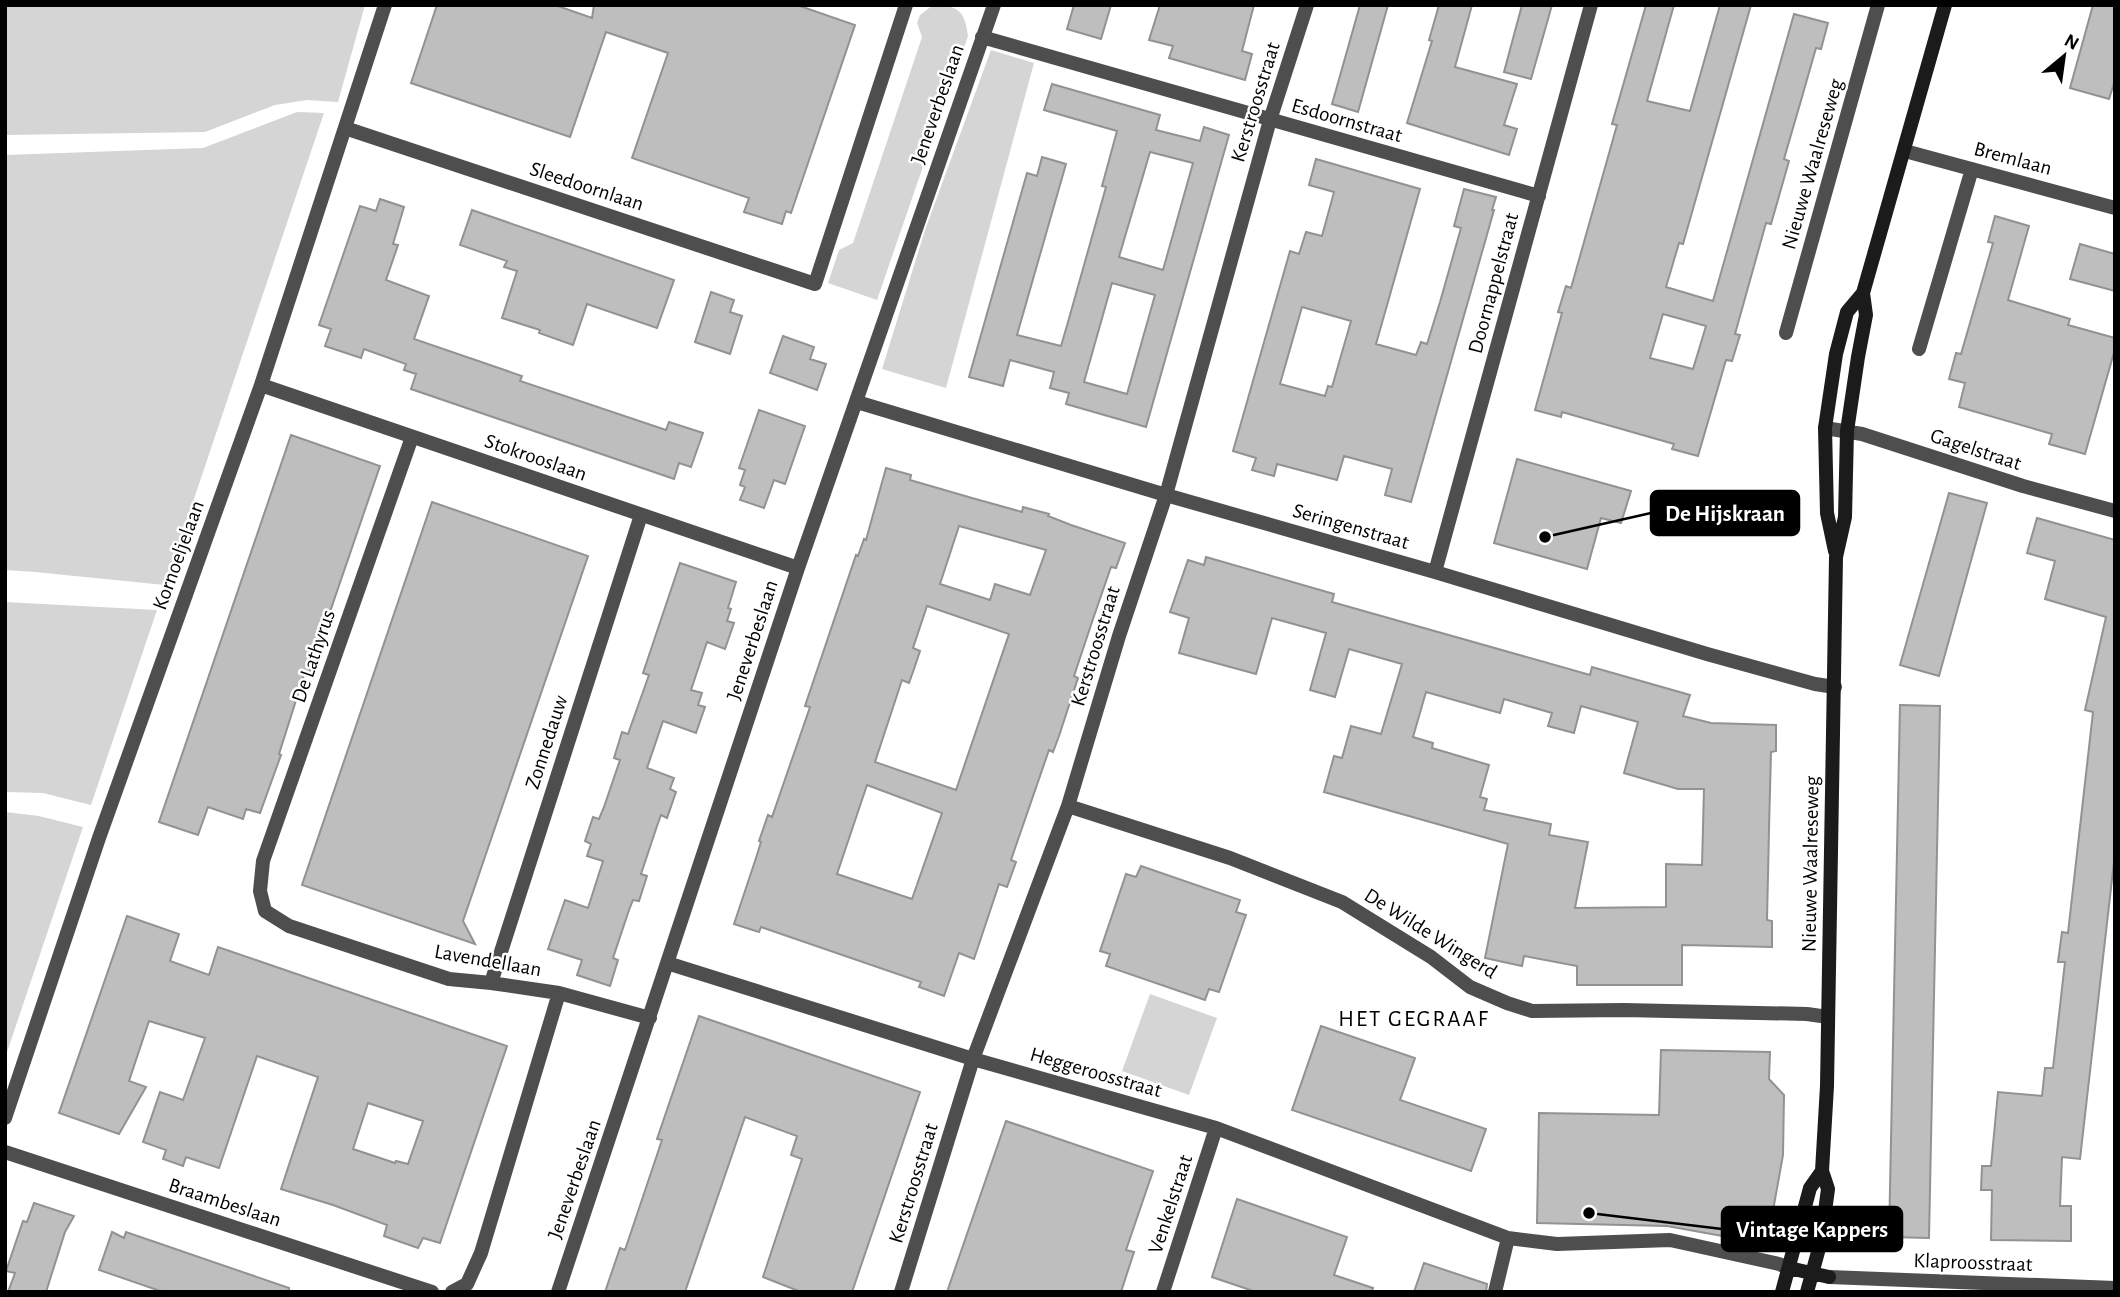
<svg xmlns="http://www.w3.org/2000/svg" width="2120" height="1297" font-family="'Alegreya Sans',sans-serif">
  <style>
    .green { fill: #d5d5d5 }
    .building { fill: #bebebe; stroke: #929292; stroke-width: 2; fill-rule: evenodd }
    .lines { fill: none; stroke-linecap: round; stroke-linejoin: round }
    .street { stroke: #4e4e4e; stroke-width: 14 }
    .secondary { stroke: #1b1b1b; stroke-width: 14 }
    .labels { text-anchor: middle; stroke-width: 5; stroke-linejoin: round; paint-order: stroke }
    .street-label { font-size: 21px; fill: #000; stroke: #fff }
    .neighbourhood-label { font-size: 23px; letter-spacing: 2px; fill: #000; stroke: #fff }
    .leader { fill: none; stroke: #000; stroke-width: 2.5 }
    .callout-dot { fill: #000; stroke: #fff; stroke-width: 2.5 }
    .callout { fill: #000; stroke: #000; stroke-width: 2.5 }
    .callout-label { font-size: 23px; text-anchor: middle; font-weight: bold; fill: #fff }
  </style>
  <rect width="100%" height="100%" fill="#fff"/>
  <path class="green" d="M5,5H365L338,102L307,100L275,105L205,132L5,135Z
    M933,5C958,5 965,11 968,36L877,300L828,283L839,250L853,243L922,37L917,23L920,15Z
    M991,50L1034,63L946,388L882,369L925,230Z
    M297,112L324,113L165,585L35,572L5,570V155L203,148Z
    M5,602L157,610L91,805L43,793L5,792Z
    M5,812L39,816L83,827L5,1058Z
    M1150,994L1217,1018L1189,1095L1122,1071Z"/>
  <path class="building" d="M437,5H555L592,18L594,5H797L855,25L791,213L786,211L782,224L744,212L749,198L632,158L668,53L606,32L570,137L411,83Z
    M1074,5H1111L1101,39L1067,29Z
    M1160,5H1254L1242,51L1252,54L1245,80L1169,58L1173,46L1149,40Z
    M1360,5H1388L1358,112L1332,104Z
    M1439,5H1472L1455,67L1517,84L1504,125L1517,129L1509,155L1407,123L1432,41L1429,40Z
    M1522,5H1552L1531,79L1504,72Z
    M1646,5H1674L1647,101L1690,111L1720,5H1751L1683,244L1679,243L1666,287L1713,301L1794,14L1828,23L1821,49L1816,48L1802,97L1784,159L1789,161L1771,224L1766,223L1735,334L1740,335L1732,361L1726,360L1698,456L1672,449L1674,444L1562,412L1561,417L1535,410L1562,313L1558,312L1566,286L1571,288L1617,125L1612,124ZM1663,314L1706,326L1693,369L1650,358Z
    M2093,5H2115V80L2109,99L2070,88Z
    M1052,84L1160,115L1156,130L1200,141L1204,127L1229,135L1146,427L1066,404L1069,393L1050,388L1054,372L1010,360L1003,386L969,377L1027,173L1037,176L1042,157L1066,164L1017,335L1061,346L1068,322L1106,187L1102,186L1117,131L1044,110ZM1150,152L1193,163L1163,270L1119,257ZM1112,283L1155,295L1127,394L1084,382Z
    M1316,159L1420,189L1376,344L1416,355L1421,342L1427,344L1440,302L1461,228L1454,226L1464,189L1496,197L1492,210H1494L1411,502L1385,495L1392,469L1344,456L1337,480L1277,464L1274,476L1252,470L1256,458L1233,451L1290,251L1299,254L1306,232L1322,236L1334,192L1309,185ZM1302,307L1351,321L1332,387L1328,386L1325,396L1280,384Z
    M380,199L404,207L393,244L398,245L386,280L429,296L414,339L522,376L520,381L666,430L669,422L703,433L691,467L679,463L674,479L651,471L411,389L416,374L404,370L406,364L364,349L361,358L325,346L331,329L319,325L360,206L376,211Z
    M472,210L674,280L657,328L587,304L573,345L539,333L540,330L502,318L517,271L504,267L507,261L460,245Z
    M1995,216L2029,226L2008,300L2070,319L2068,325L2115,338V349L2085,454L2049,444L2052,434L1959,407L1965,383L1949,379L1956,353L1961,354L1979,292L1993,243L1988,242Z
    M2080,244L2115,254V291L2070,279Z
    M711,292L734,300L730,312L742,316L730,354L695,342Z
    M783,336L814,347L810,359L826,364L817,390L770,373Z
    M759,410L805,426L785,484L774,480L764,508L740,500L745,487L740,485L745,470L739,468Z
    M291,435L380,466L309,673L305,672L279,754L281,755L260,813L246,809L243,819L208,807L198,835L159,822Z
    M1517,459L1631,491L1621,523L1601,518L1587,569L1494,543Z
    M886,468L911,475L910,480L972,498L1022,512L1023,507L1049,514L1048,516L1071,525L1125,543L1116,568L1111,567L1093,619L1074,676L1078,678L1059,736L1053,752L1049,750L1011,860L1016,862L1007,887L999,884L974,959L959,953L944,996L919,987L921,982L761,927L759,932L734,924L756,858L761,842L759,841L768,815L772,817L810,707L805,706L856,555L858,556L864,539L866,540ZM959,526L1046,550L1030,595L995,584L990,600L940,584ZM927,606L1009,634L956,790L875,762L902,680L909,683L914,669L920,651L913,648ZM867,785L942,813L912,899L837,874Z
    M1949,493L1987,503L1939,676L1900,665Z
    M432,502L588,556L463,921L475,944L302,885Z
    M2037,518L2115,540V853L2080,1159L2062,1157L2060,1206H2071V1241L1991,1240L1992,1190H1981L1982,1166H1991L1998,1092L2042,1096L2045,1068H2053L2065,962H2058L2062,932L2068,933L2093,712L2085,710L2106,617L2045,599L2055,561L2027,553Z
    M1206,557L1334,594L1332,602L1590,675L1592,667L1690,695L1683,716L1711,723L1776,725V751L1771,752L1769,829L1767,920L1772,921V947L1682,945V985H1577V966L1524,956L1522,966L1485,958L1508,844L1324,792L1334,756L1342,758L1351,726L1381,734L1402,664L1349,649L1335,697L1310,690L1326,633L1272,618L1256,674L1179,653L1189,618L1170,612L1188,560L1204,565ZM1426,692L1500,713L1504,699L1552,713L1548,726L1574,733L1581,706L1638,722L1624,773L1678,789H1704L1702,865L1666,864V907L1575,908L1588,842L1549,835L1551,824L1484,810L1487,799L1480,797L1489,765L1432,748L1433,743L1413,737Z
    M680,563L736,582L728,608L731,609L727,621L734,623L725,649L707,642L691,690L702,693L698,705L705,707L696,733L663,721L647,768L674,778L670,789L676,792L667,818L661,815L657,826L641,874L647,876L639,901L633,900L629,910L613,958L618,960L610,986L577,975L582,960L548,949L565,900L588,908L603,861L587,856L591,844L585,841L593,817L599,819L604,807L620,760L614,758L622,732L628,734L649,675L643,673Z
    M1900,705L1940,706L1929,1238L1889,1237Z
    M1141,866L1240,900L1236,912L1246,915L1219,992L1209,989L1205,1000L1106,966L1110,954L1100,951L1126,874L1136,877Z
    M127,916L179,934L170,961L209,975L218,947L507,1046L440,1243L423,1238L418,1248L384,1236L387,1225L333,1205L281,1189L318,1077L257,1056L219,1168L186,1157L183,1166L163,1159L166,1150L143,1142L160,1092L183,1100L205,1038L149,1021L129,1081L146,1087L119,1134L59,1113ZM368,1103L423,1121L408,1164L396,1161L395,1163L353,1149Z
    M699,1016L920,1092L852,1292H801L763,1277L802,1159L791,1155L797,1136L745,1117L685,1292H605L620,1248L625,1250L662,1140L657,1139Z
    M1321,1026L1415,1058L1400,1100L1486,1129L1471,1171L1292,1110Z
    M1661,1050L1770,1052L1769,1079L1784,1095L1783,1155L1767,1244L1667,1226L1537,1223L1539,1113L1659,1115Z
    M1006,1121L1153,1171L1126,1250L1134,1252L1121,1292H947Z
    M1237,1199L1347,1237L1334,1275L1373,1288L1372,1292H1256L1212,1277Z
    M34,1203L74,1216L65,1232L46,1292H8L15,1273L6,1271L23,1221L27,1222Z
    M112,1232L124,1238L126,1232L155,1242L289,1288V1292H163L99,1270Z
    M1424,1263L1487,1284L1486,1292H1414Z"/>
  <g class="lines">
    <path class="street" d="M982,37L1539,196
      M345,128L815,284L906,5
      M1905,151L2115,208
      M1786,333L1878,5
      M1919,349L1972,169
      M261,385L798,568
      M857,402L1166,495L1435,572L1707,654L1815,684L1835,687
      M1825,428L1862,434L2023,486L2115,511
      M412,437L263,861L260,891L265,911L289,926L449,979L491,983L559,993L650,1018
      M1435,572L1591,5
      M1068,806L1230,858L1342,902L1431,957L1470,987L1507,1003L1532,1011L1624,1010L1807,1014L1828,1017
      M667,963L973,1059L1216,1128L1508,1238L1557,1244L1670,1240L1779,1264L1789,1268
      M491,983L641,515
      M5,1118L99,838L261,385L385,5
      M5,1152L432,1292
      M1829,1277L2115,1288
      M452,1292L467,1284L481,1253L559,993
      M558,1292L798,568L994,5
      M901,1292L973,1059L1068,806L1119,636L1166,495L1270,120L1307,5
      M1163,1292L1216,1128
      M1495,1292L1508,1238"/>
    <path class="secondary" d="M1835,551L1827,513L1825,428L1836,354L1847,312L1863,293L1945,5
      M1789,1268L1829,1277
      M1782,1292L1810,1188L1822,1171
      M1807,1292L1821,1241L1828,1189L1822,1171L1827,1086L1836,557L1845,517L1847,431L1858,357L1866,315L1863,293"/>
  </g>
  <g class="labels">
    <g class="street-label">
      <text transform="translate(1255 102) rotate(-73)" y="7">Kerstroosstraat</text>
      <text transform="translate(937 104) rotate(-71)" y="7">Jeneverbeslaan</text>
      <text transform="translate(1347 120) rotate(16)" y="7">Esdoornstraat</text>
      <text transform="translate(2013 158) rotate(15)" y="7">Bremlaan</text>
      <text transform="translate(1812 164) rotate(-74)" y="7">Nieuwe Waalreseweg</text>
      <text transform="translate(587 186) rotate(18)" y="7">Sleedoornlaan</text>
      <text transform="translate(1493 283) rotate(-75)" y="7">Doornappelstraat</text>
      <text transform="translate(1976 449) rotate(18)" y="7">Gagelstraat</text>
      <text transform="translate(536 457) rotate(19)" y="7">Stokrooslaan</text>
      <text transform="translate(1351 526) rotate(16)" y="7">Seringenstraat</text>
      <text transform="translate(178 555) rotate(-70)" y="7">Kornoeljelaan</text>
      <text transform="translate(752 640) rotate(-72)" y="7">Jeneverbeslaan</text>
      <text transform="translate(1095 646) rotate(-73)" y="7">Kerstroosstraat</text>
      <text transform="translate(313 656) rotate(-71)" y="7">De Lathyrus</text>
      <text transform="translate(546 742) rotate(-72)" y="7">Zonnedauw</text>
      <text transform="translate(1810 864) rotate(-89)" y="7">Nieuwe Waalreseweg</text>
      <text transform="translate(1431 933) rotate(32)" y="7">De Wilde Wingerd</text>
      <text transform="translate(488 960) rotate(10)" y="7">Lavendellaan</text>
      <text transform="translate(1096 1072) rotate(16)" y="7">Heggeroosstraat</text>
      <text transform="translate(574 1179) rotate(-71)" y="7">Jeneverbeslaan</text>
      <text transform="translate(913 1183) rotate(-73)" y="7">Kerstroosstraat</text>
      <text transform="translate(225 1202) rotate(18)" y="7">Braambeslaan</text>
      <text transform="translate(1170 1204) rotate(-72)" y="7">Venkelstraat</text>
      <text transform="translate(1973 1262) rotate(2)" y="7">Klaproosstraat</text>
    </g>
    <g class="neighbourhood-label">
      <text x="1414" y="1026">HET GEGRAAF</text>
    </g>
  </g>
  <path class="leader" d="M1545 537L1651 513M1589 1213L1722 1229"/>
  <g class="callout-dot">
    <circle cx="1545" cy="537" r="7"/>
    <circle cx="1589" cy="1213" r="7"/>
  </g>
  <g class="callout">
    <rect x="1651" y="491" width="148" height="44" rx="7"/>
    <rect x="1722" y="1207" width="180" height="44" rx="7"/>
  </g>
  <g class="callout-label">
    <text x="1725" y="521">De Hijskraan</text>
    <text x="1812" y="1237">Vintage Kappers</text>
  </g>
  <rect width="2120" height="1297" fill="none" stroke="#000000" stroke-width="14"/>
  <g transform="translate(2064 56) rotate(29)" stroke="#ffffff" stroke-width="5" paint-order="stroke">
  <path d="M0-5L12 26L0 18L-12 26Z" fill="#000000"/>
  <text y="-10" font-size="19" font-weight="bold" text-anchor="middle" fill="#000000">N</text>
  </g>
</svg>
